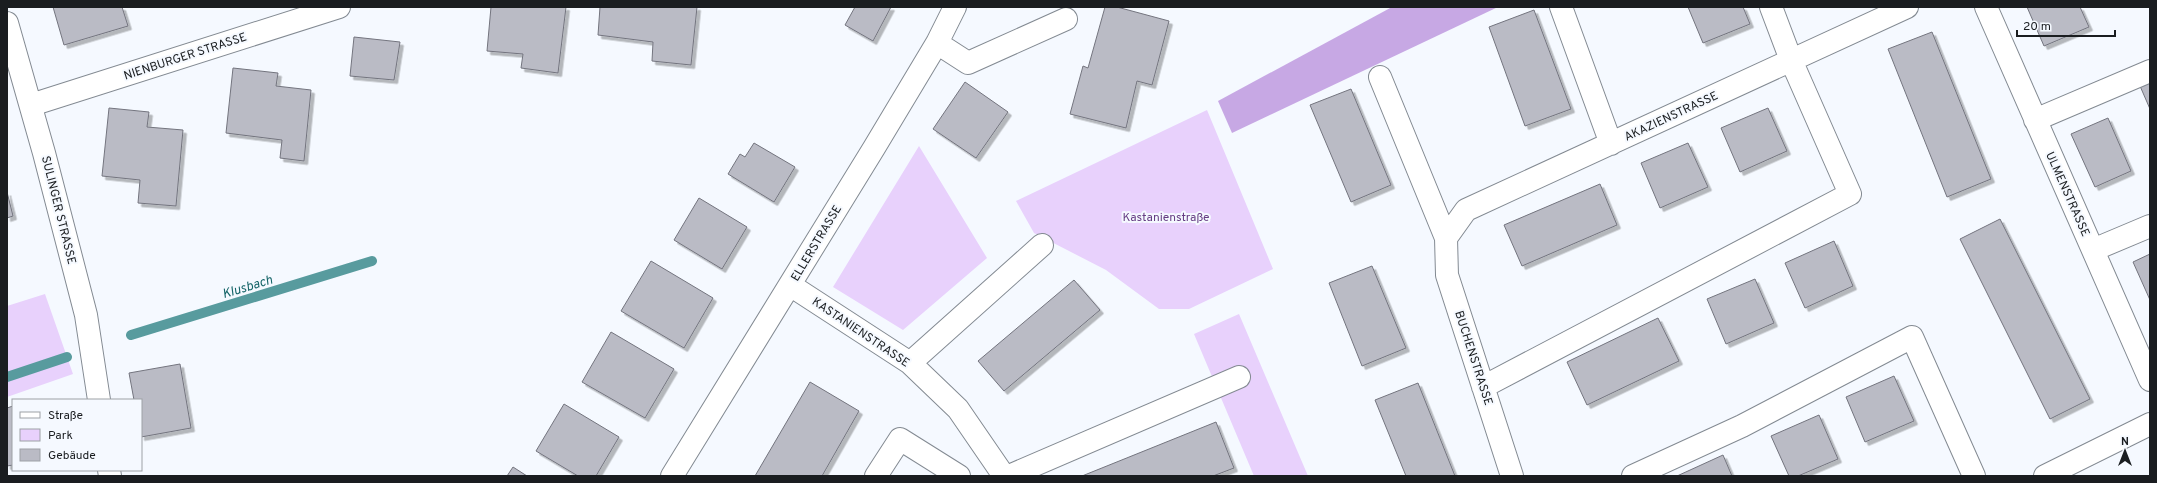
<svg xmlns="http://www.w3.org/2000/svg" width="2157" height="483" font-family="Overpass,sans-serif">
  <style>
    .green { fill: #e8d1fc }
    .forest { fill: #c7a8e4 }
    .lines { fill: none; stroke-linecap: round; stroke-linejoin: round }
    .stream { stroke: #589b9e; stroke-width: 10 }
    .building { fill: #babbc5; stroke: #73747e; filter: url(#shadow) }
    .minor-casing { stroke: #838a92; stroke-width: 24 }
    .minor { stroke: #fff; stroke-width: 22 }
    .labels { text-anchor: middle; stroke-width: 4; stroke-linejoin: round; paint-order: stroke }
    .street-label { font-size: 12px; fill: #1a1d20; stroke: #f5f9ff }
    .park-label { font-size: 12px; fill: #653c83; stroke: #f5f9ff }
    .water-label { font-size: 13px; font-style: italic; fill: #126366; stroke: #f5f9ff }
  </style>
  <defs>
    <filter id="shadow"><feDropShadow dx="3.5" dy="3.5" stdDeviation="0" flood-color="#0004"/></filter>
  </defs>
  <rect width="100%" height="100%" fill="#f5f9ff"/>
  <path class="green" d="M1207,110L1273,269L1189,309H1159L1106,270L1034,233L1016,201Z
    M919,146L987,258L903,330L833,287Z
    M45,294L73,374L7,397V306Z
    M1239,314L1308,476H1254L1194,334Z"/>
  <path class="forest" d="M1392,7H1498L1232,133L1218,101Z"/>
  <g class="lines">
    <path class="stream" d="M131,335L372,261
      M7,377L67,357"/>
  </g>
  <path class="building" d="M53,7H122L128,26L64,45Z
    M491,7H566L558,73L521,68L523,54L487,51Z
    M600,7H697L691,65L652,61L653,42L598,35Z
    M855,7H891L873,41L845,25Z
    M1105,7H1117L1169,21L1152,85L1137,81L1126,128L1070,114L1083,66L1088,68Z
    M1688,7H1743L1750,24L1703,43Z
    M2027,7H2080L2089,27L2044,46Z
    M1534,10L1571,109L1525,126L1489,27Z
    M1932,32L1991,179L1947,197L1888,49Z
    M354,37L400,42L394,80L350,76Z
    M233,68L278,73L276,86L311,90L304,161L280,158L282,140L226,133Z
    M965,82L1008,112L976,158L933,129Z
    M2150,82V109L2140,86Z
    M1351,89L1391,185L1351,202L1310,105Z
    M109,108L149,112L147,127L183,130L176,206L138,203L140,180L102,176Z
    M1768,108L1787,151L1740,172L1721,128Z
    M2108,118L2131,171L2095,187L2071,134Z
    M754,143L795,167L774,202L728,174L740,154L745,157Z
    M1688,143L1708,187L1660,208L1641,163Z
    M1600,184L1617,225L1522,266L1504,225Z
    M7,192L13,216L7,218Z
    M699,198L747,227L722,269L674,240Z
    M2000,219L2090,399L2050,419L1960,239Z
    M1834,241L1853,286L1805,308L1785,263Z
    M2150,254V300L2133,262Z
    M651,261L713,298L684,348L621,311Z
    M1372,266L1406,348L1362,366L1329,283Z
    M1755,279L1774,323L1726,344L1707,299Z
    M1074,280L1100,310L1004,391L978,361Z
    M1658,318L1679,361L1587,405L1567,362Z
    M611,332L674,369L645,418L582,382Z
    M180,364L191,428L141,437V400H134L129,373Z
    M1894,376L1914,421L1865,442L1846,397Z
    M810,382L859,411L822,476H755Z
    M1418,383L1455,476H1406L1375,400Z
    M564,404L619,437L596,476H578L536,451Z
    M13,406V465L7,466V408Z
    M1819,415L1838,459L1798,476H1789L1771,436Z
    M1216,422L1234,468L1213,476H1082Z
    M1723,455L1732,476H1677Z
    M513,467L527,476H507Z"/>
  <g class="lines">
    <g class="minor-casing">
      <path id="minor" d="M1561,7L1611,144
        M1986,7L2150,380
        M7,23L44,153L86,315L99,400
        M937,43L968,63L1066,19
        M1380,77L1446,238L1447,275L1512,476
        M31,105L339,7
        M2035,120L2150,71
        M1446,238L1466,210L1907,7
        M2093,250L2150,226
        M790,285L910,363L958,409L1004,476
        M910,363L1042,245
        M1483,387L1850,194L1791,60L1771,7
        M109,470L110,476
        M672,476L874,148L937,43L955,7
        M876,476L900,439L959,476
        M1009,476L1239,377
        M1633,476L1742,426L1912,337L1974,476
        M2045,476L2150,424"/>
    </g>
    <use href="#minor" class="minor"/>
  </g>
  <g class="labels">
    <g class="street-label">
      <text transform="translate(185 56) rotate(-18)" y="4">NIENBURGER STRASSE</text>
      <text transform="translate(1671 116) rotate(-25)" y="4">AKAZIENSTRASSE</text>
      <text transform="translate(2068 194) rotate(66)" y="4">ULMENSTRASSE</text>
      <text transform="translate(59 210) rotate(76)" y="4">SULINGER STRASSE</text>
      <text transform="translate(816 243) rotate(-59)" y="4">ELLERSTRASSE</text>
      <text transform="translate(861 332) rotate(34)" y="4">KASTANIENSTRASSE</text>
      <text transform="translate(1474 358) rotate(72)" y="4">BUCHENSTRASSE</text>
    </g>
    <g class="park-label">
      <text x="1166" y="221">Kastanienstraße</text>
    </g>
    <g class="water-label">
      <text transform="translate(247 286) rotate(-17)" y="5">Klusbach</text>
    </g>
  </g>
  <rect width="2157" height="483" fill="none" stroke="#1a1d20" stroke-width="16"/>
  <rect x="12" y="399" width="130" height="72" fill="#f5f9ff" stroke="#9da1a6"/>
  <rect x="20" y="412" width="20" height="6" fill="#ffffff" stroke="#9da1a6"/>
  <text x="48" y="419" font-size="12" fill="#1a1d20">Straße</text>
  <rect x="20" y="429" width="20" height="12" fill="#e8d1fc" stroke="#9da1a6"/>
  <text x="48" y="439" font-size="12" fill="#1a1d20">Park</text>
  <rect x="20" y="449" width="20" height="12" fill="#babbc5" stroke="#9da1a6"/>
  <text x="48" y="459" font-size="12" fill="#1a1d20">Gebäude</text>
  <g transform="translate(2125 451)" stroke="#f5f9ff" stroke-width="3" paint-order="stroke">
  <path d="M0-3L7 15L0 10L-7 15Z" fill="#1a1d20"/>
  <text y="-6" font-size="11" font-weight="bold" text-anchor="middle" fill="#1a1d20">N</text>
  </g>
  <path d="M2017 30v6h98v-6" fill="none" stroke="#1a1d20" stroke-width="2"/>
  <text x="2023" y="30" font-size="12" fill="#1a1d20" stroke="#f5f9ff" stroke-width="3" paint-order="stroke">20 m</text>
</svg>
